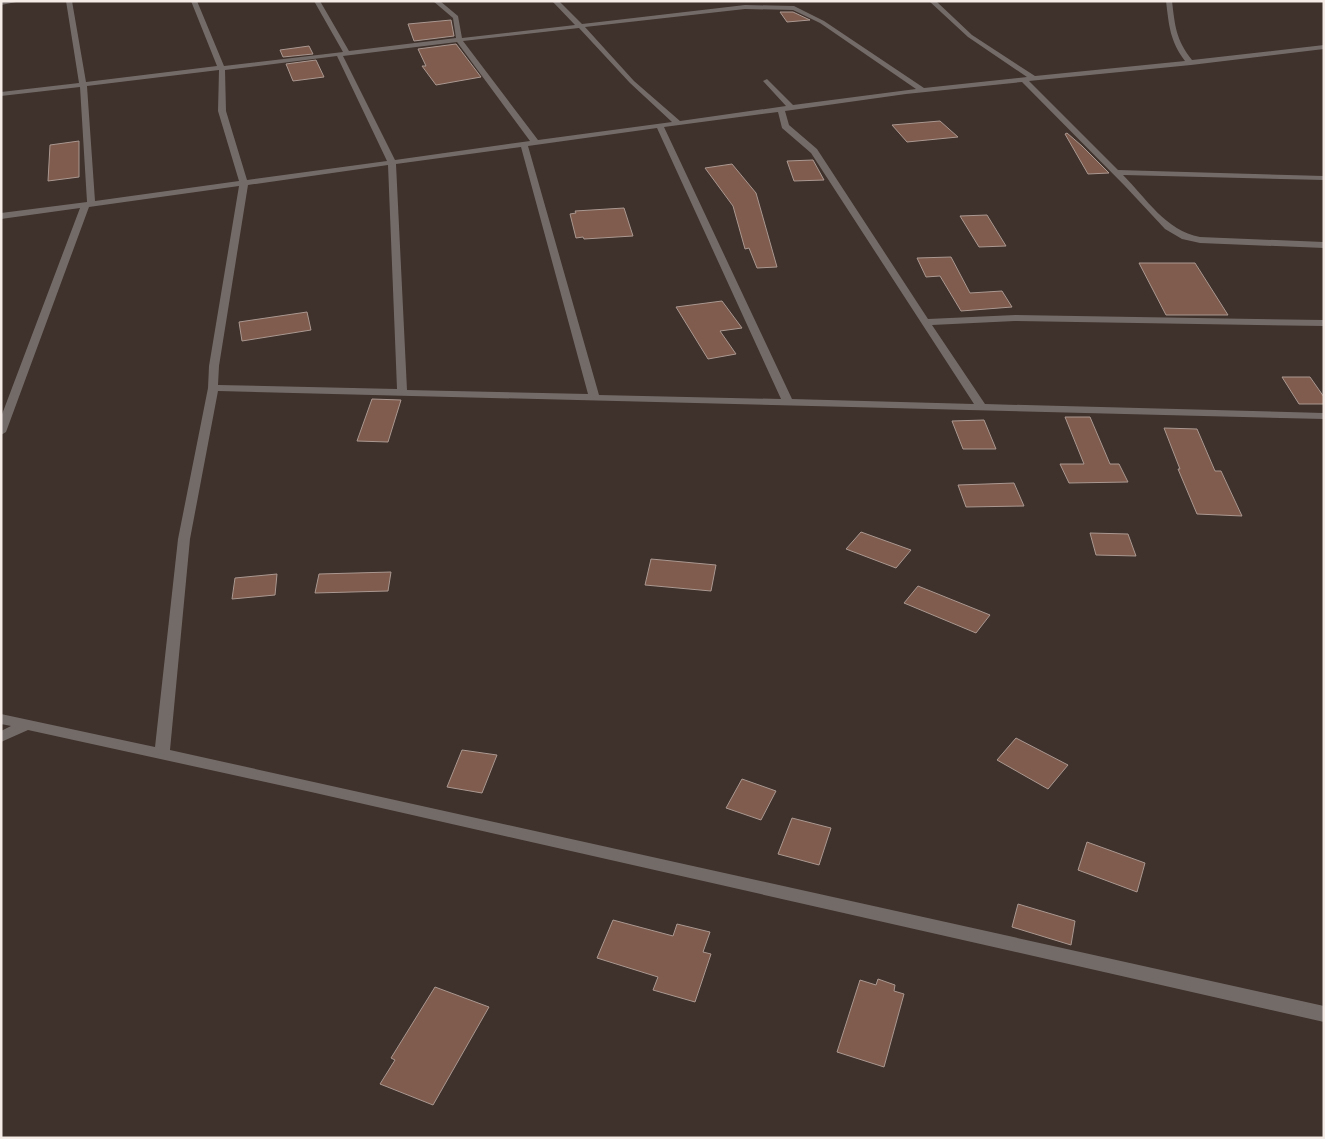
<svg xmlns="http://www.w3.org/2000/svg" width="1325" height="1139" font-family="'Nunito Sans',sans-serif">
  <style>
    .building { fill: #7f5c4d; stroke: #aa9891 }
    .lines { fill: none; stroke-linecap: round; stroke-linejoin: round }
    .minor { fill: #736b68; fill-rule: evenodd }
  </style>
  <rect width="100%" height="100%" fill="#3f312b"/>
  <path class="building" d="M780,12H793L810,20L787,22Z
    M451,20L454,36L414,41L408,24Z
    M456,44L481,77L436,85L422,66H426L418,49Z
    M309,46L313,54L283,57L280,50Z
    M316,60L324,77L293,81L286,64Z
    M940,121L958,137L907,142L892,125Z
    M1067,133L1082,146L1109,173L1088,174L1065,134Z
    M79,141V177L48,181L50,145Z
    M813,160L824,180L794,181L787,161Z
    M732,164L756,193L777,267L757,268L749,248L745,249L733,206L705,168Z
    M624,208L633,236L584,239L583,237L576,238L570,214L576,213L575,211Z
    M987,215L1006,246L979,247L960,216Z
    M951,257L970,293L1002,291L1012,307L961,311L940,276L926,277L917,258Z
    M1139,263H1195L1228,315H1166Z
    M722,301L742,328L720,331L736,354L708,359L676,307Z
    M307,312L311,330L242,341L239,322Z
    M1282,377H1310L1324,397V404H1299Z
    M372,399L401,400L388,442L357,441Z
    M1065,417H1090L1110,464H1119L1128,482L1069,483L1060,464H1084Z
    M984,420L996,449H963L952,421Z
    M1164,428L1197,429L1215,471H1221L1242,516L1197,514L1178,469H1180Z
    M1014,483L1024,506L966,507L958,485Z
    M861,532L911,550L896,568L846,549Z
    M1090,533L1128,534L1136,556L1096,555Z
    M651,559L716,565L711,591L645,585Z
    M391,572L388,591L315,593L319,574Z
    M277,574L275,595L232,599L235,578Z
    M918,586L990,615L976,633L904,603Z
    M1016,738L1068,765L1048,789L997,760Z
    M462,750L497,755L482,793L447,787Z
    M742,779L776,791L761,820L726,808Z
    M792,818L831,828L819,865L778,854Z
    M1087,842L1145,863L1137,892L1078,870Z
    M1018,904L1075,921L1071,945L1012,927Z
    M613,920L673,936L677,924L710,932L703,952L711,954L695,1002L653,990L658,977L597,958Z
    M878,979L895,985L894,991L904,994L884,1067L837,1052L860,980L876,985Z
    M435,987L489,1007L433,1105L380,1084L395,1060L391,1058Z"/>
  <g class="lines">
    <path class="minor" d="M1,1H21L1,5Z
      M66,1H72L86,82L217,66L191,1H197L224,66L343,52L314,1H320L349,51L456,38L453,18L433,1H440L458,16L462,38L575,25L552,1H559L582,24L745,5L794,6L824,21L924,88L1027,77L968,37L929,1H936L972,35L1035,76L1185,61C1170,41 1169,26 1166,1H1172C1175,26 1176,40 1192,60L1324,45V49L1191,65L1029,81L1118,170L1324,176V180L1123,175C1146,198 1166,231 1200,237L1324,242V248L1200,243L1182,239L1165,229L1124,185L1022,82L906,94L785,111L789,125L817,149L928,319L1015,315L1324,320V326L1015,321L932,325L985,404L1324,413V419L218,391L190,539L170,750L1324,1006V1022L311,792L28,730L1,742V731L11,726L1,724V714L155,747L178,539L208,388L209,366L239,186L89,207L6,432L1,435V417L80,208L1,219V213L87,202L80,87L1,96V92L79,83ZM745,9L793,10L820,23L916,89L793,105L767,79L763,81L786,106L680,121L634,81L585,27ZM579,28L630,83L672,122L538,140L463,41ZM457,42L530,141L395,160L343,56ZM337,56L387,161L247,180L226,111L225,70ZM219,70L218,111L239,181L95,201L87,86ZM778,112L782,128L811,153L974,404L792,399L664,127ZM657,128L781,399L599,395L528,146ZM521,147L588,394L407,390L396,164ZM388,165L397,389L218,385L219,366L248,185Z"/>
  </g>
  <rect width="1325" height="1139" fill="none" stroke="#f5ebe7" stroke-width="5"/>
</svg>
